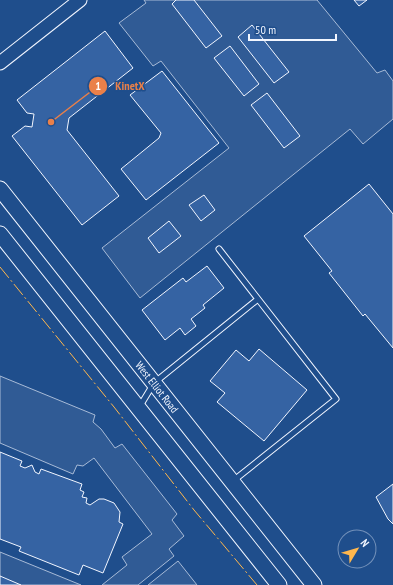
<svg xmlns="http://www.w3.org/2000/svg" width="393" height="585" font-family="'PT Sans Narrow',sans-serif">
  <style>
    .built { fill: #305b95; stroke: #a8bbd7 }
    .building { fill: #3563a3; stroke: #f2f6ff }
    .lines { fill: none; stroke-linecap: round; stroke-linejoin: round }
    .service-casing { stroke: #f2f6ff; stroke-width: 7 }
    .tertiary-casing { stroke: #f2f6ff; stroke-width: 15 }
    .secondary-casing { stroke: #f2f6ff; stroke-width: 17 }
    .service { stroke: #1f4e8c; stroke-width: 5 }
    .tertiary { stroke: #1f4e8c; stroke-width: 13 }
    .secondary { stroke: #1f4e8c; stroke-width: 15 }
    .power { stroke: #ffb74d; stroke-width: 1; stroke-dasharray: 14 3 2 3; stroke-linecap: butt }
    .labels { text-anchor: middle; stroke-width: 3; stroke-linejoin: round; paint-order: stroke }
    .street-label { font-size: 11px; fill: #f2f6ff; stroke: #1f4e8c }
    .leader { fill: none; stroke: #ea8049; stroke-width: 1.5 }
    .callout-dot { fill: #ea8049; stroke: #1f4e8c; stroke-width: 1.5 }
    .mark-label { font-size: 12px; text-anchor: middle; font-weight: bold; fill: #fff }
    .callout-label { font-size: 12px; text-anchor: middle; font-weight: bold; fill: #ea8049; stroke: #1f4e8c; stroke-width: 3; stroke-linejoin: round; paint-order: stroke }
  </style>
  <rect width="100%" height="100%" fill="#1f4e8c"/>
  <path class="built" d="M144,0H317L377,73L385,70L393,81V119L363,144L350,129L140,298L102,248L229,148L161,61L153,66L119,23L146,3Z
    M0,376L95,415L93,422L101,429L115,448L122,444L177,514L172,520L184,536L169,549L174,556L138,585H102L127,565L122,557L152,534L94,458L83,466L77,465L73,474L0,443Z
    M0,552L81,585H0Z
    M178,561L197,585H148Z"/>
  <path class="building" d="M176,0H194L222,36L206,48L172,4Z
    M354,0H367L359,6Z
    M252,25L289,72L274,83L238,37Z
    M105,31L133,68L69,118L67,130L119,196L82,225L12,136L25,126L32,127L34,114L27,113L17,100Z
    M230,46L259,84L244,96L214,58Z
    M162,71L219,143L146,200L121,169L159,138L161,133L130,95Z
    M267,93L300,136L284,148L251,105Z
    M369,184L393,214V348L365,314L363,316L329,273L332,271L304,236Z
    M204,195L215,210L201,221L189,205Z
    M169,221L181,236L159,253L148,238Z
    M207,266L224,288L203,305L205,308L191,319L196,326L185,335L180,328L165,340L142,310L183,278L186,282Z
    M259,349L307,390L264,441L217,402L225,393L210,381L236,350L249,361Z
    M0,452L22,461L20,466L25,468L32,465L35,472L39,474L41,469L82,484L80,490L84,492L82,497L87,498L86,503L90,505L99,499H104L114,503L120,512L119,522L123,524L103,573L83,565L79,575L19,551L21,547L0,539Z
    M393,484V524L388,519L376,497Z
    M0,576L21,585H0Z"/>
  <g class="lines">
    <g class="service-casing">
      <path id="service" d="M219,249L336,399L233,481
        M140,406L154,383L258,299"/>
    </g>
    <g class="tertiary-casing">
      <path id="tertiary" d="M0,63L80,0"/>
    </g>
    <g class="secondary-casing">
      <path id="secondary" d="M0,189L314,585
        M0,234L279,585"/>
    </g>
    <use href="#service" class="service"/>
    <use href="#tertiary" class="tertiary"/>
    <use href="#secondary" class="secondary"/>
    <path class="power" d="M0,267L114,407L194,510L257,585"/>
  </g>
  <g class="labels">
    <g class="street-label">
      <text transform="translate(157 387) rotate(52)" y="4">West Elliot Road</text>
    </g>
  </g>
  <path class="leader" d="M51 122L98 86"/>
  <g class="callout-dot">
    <circle cx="51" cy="122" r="4"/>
    <circle cx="98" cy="86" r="10"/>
  </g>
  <g class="mark-label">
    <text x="98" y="90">1</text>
  </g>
  <g class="callout-label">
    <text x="130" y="90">KinetX</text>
  </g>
  <g transform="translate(357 549) rotate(52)"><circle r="19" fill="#1f4e8c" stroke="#7391ba"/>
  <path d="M0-3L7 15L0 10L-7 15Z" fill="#ffb74d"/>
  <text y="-6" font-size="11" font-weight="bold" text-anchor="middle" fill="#f2f6ff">N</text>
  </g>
  <path d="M249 34v6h87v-6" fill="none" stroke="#f2f6ff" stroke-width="2"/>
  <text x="255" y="34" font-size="12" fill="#f2f6ff" stroke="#1f4e8c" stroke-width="3" paint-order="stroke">50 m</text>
</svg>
